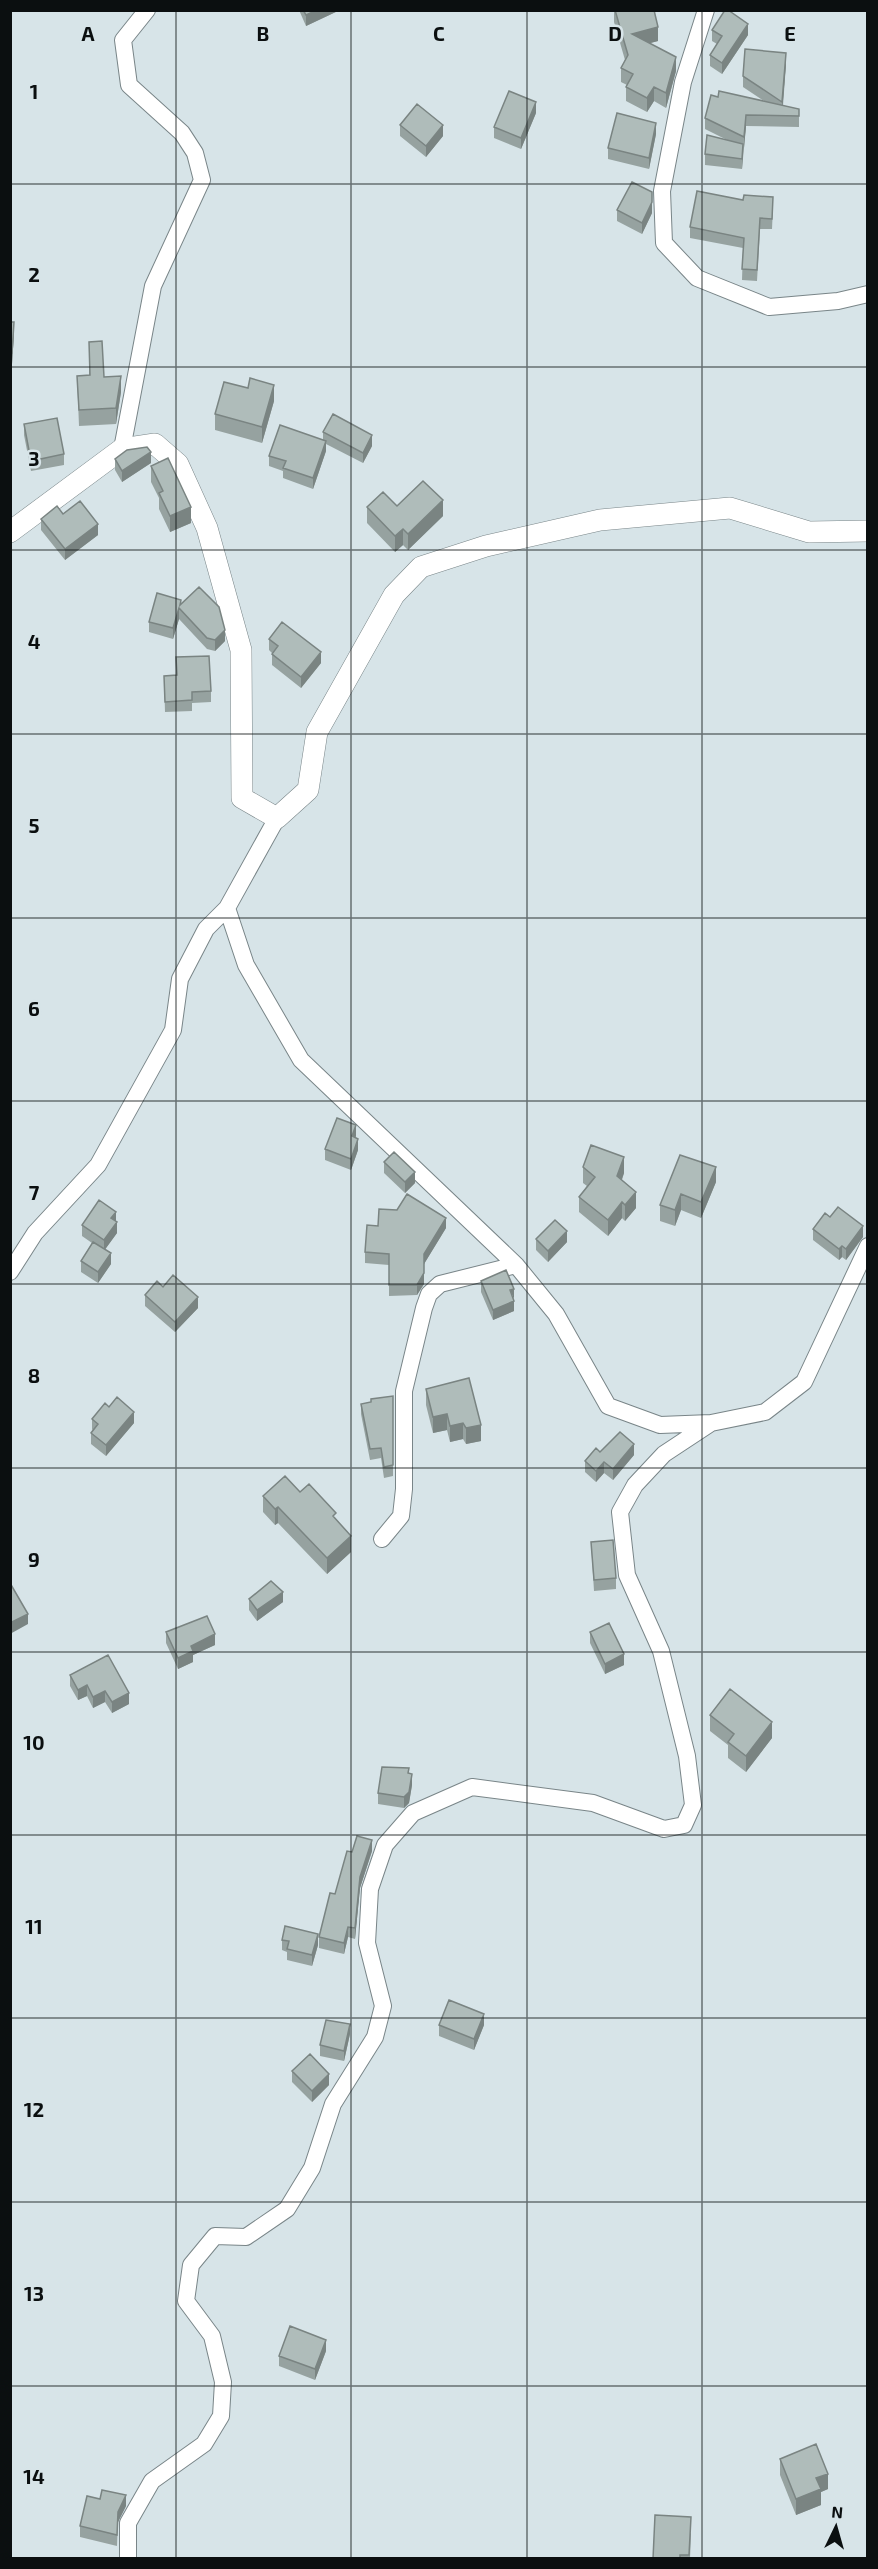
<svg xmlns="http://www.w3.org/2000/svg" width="878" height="2569" font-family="'Exo 2',sans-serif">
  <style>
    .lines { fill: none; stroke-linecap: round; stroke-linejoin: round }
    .minor-casing { stroke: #798588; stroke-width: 18 }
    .tertiary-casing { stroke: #798588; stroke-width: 22 }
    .minor { stroke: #fff; stroke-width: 16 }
    .tertiary { stroke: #fff; stroke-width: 21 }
    .wall { fill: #96a2a0 }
    .shaded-wall { fill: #7a8482 }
    .building { fill: #afbcba; stroke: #7a8482; stroke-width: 1.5 }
    .grid { fill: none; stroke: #0b0f10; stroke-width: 1.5; stroke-opacity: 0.55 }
    .grid-label { font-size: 20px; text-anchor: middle; font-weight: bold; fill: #0b0f10; stroke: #d7e4e8; stroke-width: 5; stroke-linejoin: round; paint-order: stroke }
  </style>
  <rect width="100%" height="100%" fill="#d7e4e8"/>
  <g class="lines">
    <g class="minor-casing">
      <path id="minor" d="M706,10L683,82L662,191L664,243L697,278L769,307L838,301L868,294
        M122,449L153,286L202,180L195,153L182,133L129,85L123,40L147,10
        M227,908L246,965L301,1060L516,1265L556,1314L608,1406L660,1425L711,1423L765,1412L804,1382L868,1246
        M10,1272L35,1233L98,1165L173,1030L180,979L206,929L227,908L277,818
        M382,1539L401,1516L404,1489V1391L424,1308L429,1294L440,1284L516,1265
        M128,2558V2523L152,2481L204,2444L221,2416L223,2382L212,2336L186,2301L191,2265L215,2236L246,2237L287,2209L312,2168L333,2104L375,2037L383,2006L367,1943L370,1889L385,1845L413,1813L472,1787L593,1803L664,1829L684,1825L693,1805L687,1756L661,1651L627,1575L620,1512L635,1485L664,1454L711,1423"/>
    </g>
    <g class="tertiary-casing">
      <path id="tertiary" d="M10,532L122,449L155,444L178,464L207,528L241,650L242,798L277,818L308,790L317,732L394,595L421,567L486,546L600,520L730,508L809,532L868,531"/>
    </g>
    <use href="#minor" class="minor"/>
    <use href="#tertiary" class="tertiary"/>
  </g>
  <path class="wall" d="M299,10H340L306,26Z
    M614,10H654L658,41L650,43L676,71L666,108L654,101L647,112L626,101V87L627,85L621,82V68L625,60L614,22Z
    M712,30L748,35L722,74L710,66V55L717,44L712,41Z
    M786,64L783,106L799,109V127L746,126L742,169L705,165V154L727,140L705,129V118L718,97L764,101L743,87V76Z
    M536,113L521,149L494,138V127Z
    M400,125L443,136L426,157L400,136Z
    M656,134L649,169L608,159V148Z
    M773,207L772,229H760L757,281L742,280L743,248L690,238V227Z
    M617,210L652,213L642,234L617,221Z
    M10,322L14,333L12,364H10Z
    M89,342L104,377L121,392L116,424L79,426L77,376L89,375Z
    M248,388L274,401L262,443L215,430V414Z
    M24,424L64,454V465L31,471L24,435Z
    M323,432L372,446L363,463L326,444V451L313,489L283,478V471L269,466V456L323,440Z
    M115,459L151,463L122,482L115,470Z
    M151,466L191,523L170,532L159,509V498L151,482Z
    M367,507L443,516L408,550L403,545L395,552L367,523Z
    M63,514L98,535L65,560L41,530V519Z
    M181,604L225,641L215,651L207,649L179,619L173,639L149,632V622Z
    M269,639L321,663L301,688L272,665V653L269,650Z
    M176,657L211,691V702L192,703V711L165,712L164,676L176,675Z
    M356,1136L355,1138L358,1150L351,1170L325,1160V1149Z
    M384,1162L415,1183L405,1193L384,1173Z
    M583,1167L624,1173L622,1180L636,1208L625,1221L622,1218L608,1236L579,1212V1197L587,1186L583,1183Z
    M716,1167V1182L701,1218L681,1210L675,1226L660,1221V1205Z
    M116,1222L117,1233L105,1249L111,1264L98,1283L81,1272V1261L92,1243L82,1236V1225Z
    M378,1226L446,1228L424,1264V1284L417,1295L389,1296V1265L365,1263V1252Z
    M813,1229L863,1237L846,1260L842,1257L839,1260L813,1240Z
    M536,1239L567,1242L548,1262L536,1250Z
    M481,1281L514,1300V1311L493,1320L481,1292Z
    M163,1287L198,1308L175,1332L145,1306V1295Z
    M469,1378L481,1441L466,1444L463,1439L450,1442L447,1430L433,1433L426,1405V1389Z
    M361,1404L393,1465V1476L384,1478L381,1458L370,1460L361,1414Z
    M109,1407L134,1423L106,1456L91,1444V1433L93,1431L92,1429V1419Z
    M600,1452L634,1455L613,1480L604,1473L596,1482L585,1472V1461Z
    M300,1492L351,1552L327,1574L278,1523L275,1525L263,1512V1496Z
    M591,1542L616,1578V1589L594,1591Z
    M249,1599L283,1602L257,1621L249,1610Z
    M166,1632L215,1645L193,1655V1662L178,1669L166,1643Z
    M590,1632L624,1665L605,1674L590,1643Z
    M108,1655L129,1704L112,1713L105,1702L93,1708L87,1696L78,1700L70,1686V1675Z
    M710,1715L772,1738L746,1772L728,1758V1745L710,1731Z
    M409,1773L412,1785L409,1803L404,1808L378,1804V1793Z
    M372,1851L360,1888L355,1939L348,1937L344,1954L319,1948V1937L335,1894L352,1852Z
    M282,1940L318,1945L312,1966L287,1960V1952L282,1950Z
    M439,2025H484L474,2050L439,2036Z
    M350,2034L344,2061L320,2056V2045Z
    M292,2071L329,2085L312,2102L292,2082Z
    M326,2351L315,2380L279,2366V2356Z
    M780,2459L828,2489L821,2492V2505L796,2515L780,2475Z
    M126,2506L118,2522L117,2546L80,2537V2526Z
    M691,2533L690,2559H653Z"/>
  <path class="shaded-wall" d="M317,10H340L306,26V15Z
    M748,24V35L722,74V63Z
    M658,27V41L632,48V34Z
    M786,53V64L782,113V102Z
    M676,57V71L666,108V93Z
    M654,87V101L647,112V98Z
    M536,102V113L521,149V138Z
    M746,115V126L744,148V137Z
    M656,123V134L649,169V158Z
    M443,125V136L426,157V146Z
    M743,144V154L742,169V159Z
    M652,202V213L642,234V223Z
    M14,322V333L12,364V353Z
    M121,376V392L116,424V408Z
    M274,385V401L262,443V427Z
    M372,435V446L363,463V453Z
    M326,441V451L313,489V478Z
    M151,452V463L122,482V471Z
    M443,500V516L408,550V534Z
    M191,507V523L170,532V516Z
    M98,524V535L65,560V549Z
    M403,529V545L395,552V536Z
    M179,608V619L173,639V628Z
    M225,630V641L215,651V640Z
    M321,652V663L301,688V677Z
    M356,1125V1136L352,1147V1136Z
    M358,1139V1150L351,1170V1159Z
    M624,1157V1173L617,1192V1176Z
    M716,1167V1182L701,1218V1202Z
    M415,1172V1183L405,1193V1182Z
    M636,1192V1208L625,1221V1205Z
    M681,1194V1210L675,1226V1210Z
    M622,1202V1218L608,1236V1220Z
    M116,1212V1222L111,1218Z
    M446,1218V1228L424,1264V1254Z
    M117,1222V1233L104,1251V1240Z
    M863,1226V1237L846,1260V1249Z
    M567,1231V1242L548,1262V1251Z
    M842,1246V1257L839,1260V1249Z
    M111,1253V1264L98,1283V1272Z
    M424,1273V1284L417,1295V1285Z
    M514,1289V1299L510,1290Z
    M198,1297V1308L175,1332V1322Z
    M514,1301V1311L493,1320V1310Z
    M134,1412V1423L106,1456V1445Z
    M447,1414V1430L433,1433V1417Z
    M463,1423V1439L450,1442V1426Z
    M481,1425V1441L466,1444V1428Z
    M634,1444V1455L613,1480V1469Z
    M604,1462V1473L596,1482V1471Z
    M278,1507V1523L275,1525V1509Z
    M351,1536V1552L327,1574V1558Z
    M283,1592V1602L257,1621V1610Z
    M28,1614V1624L10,1634V1623Z
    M215,1634V1645L193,1655V1662L178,1669V1658L191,1646Z
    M624,1654V1665L605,1674V1664Z
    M87,1685V1696L78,1700V1690Z
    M105,1691V1702L93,1708V1697Z
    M129,1693V1704L112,1713V1702Z
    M772,1722V1738L746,1772V1756Z
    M412,1774V1785L409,1803L404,1808V1797Z
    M372,1840V1851L360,1888L355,1939V1928L360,1877Z
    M348,1927V1937L344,1954V1943Z
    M318,1934V1945L312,1966V1955Z
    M484,2014V2025L474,2050V2039Z
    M350,2024V2034L344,2061V2051Z
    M329,2074V2085L312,2102V2091Z
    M326,2340V2351L315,2380V2369Z
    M828,2474V2489L821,2492V2505L796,2515V2499L816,2478Z
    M126,2495V2506L118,2522V2512Z"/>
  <path class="building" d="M303,10H317L306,15Z
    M615,10H654L658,27L632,34L676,57L666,93L654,87L647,98L626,87L633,74L621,68L628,55Z
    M725,10H728L748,24L722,63L710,55L722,36L712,30Z
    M745,49L786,53L782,102L743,76Z
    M509,91L536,102L521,138L494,127Z
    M719,91L799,109V116L746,115L744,137L705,118L711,95L718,97Z
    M417,104L443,125L426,146L400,125Z
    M617,113L656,123L649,158L608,148Z
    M707,135L743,144L742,159L705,154Z
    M632,182L652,192V202L642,223L617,210Z
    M697,191L743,200L744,195L773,197L772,219L760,218L757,270L742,269L744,238L690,227Z
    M10,322H14L12,353H10Z
    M102,341L104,377L121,376L116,408L79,410L77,376L90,375L89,342Z
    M250,378L274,385L262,427L215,414L224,382L248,388Z
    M333,414L372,435L363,453L323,432Z
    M57,418L64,454L31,461L24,424Z
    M280,425L326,441L313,478L283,468L286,461L269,456Z
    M147,447L151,452L122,471L115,459L127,450Z
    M168,458L191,507L170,516L159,493L163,491L151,466Z
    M423,481L443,500L408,534L403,529L395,536L367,507L383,492L397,506Z
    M80,501L98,524L65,549L41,519L57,506L63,514Z
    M199,587L219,607L225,630L215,640L207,638L179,608L173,628L149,622L157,593L181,600L180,605Z
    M282,622L321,652L301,677L272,654L278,646L269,639Z
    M209,656L211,691L192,692V700L165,702L164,676L177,675L176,657Z
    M337,1118L356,1125L352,1136L358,1139L351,1159L325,1149Z
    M591,1145L624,1157L617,1176L636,1192L625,1205L622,1202L608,1220L579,1197L595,1177L583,1167Z
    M394,1152L415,1172L405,1182L384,1162Z
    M680,1155L716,1167L701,1202L681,1194L675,1210L660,1205Z
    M407,1194L446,1218L424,1254V1273L417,1285H389V1254L365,1252L367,1225L378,1226L379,1209L397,1210Z
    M99,1200L116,1212L111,1218L117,1222L104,1240L82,1225Z
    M838,1207L863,1226L846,1249L842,1246L839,1249L813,1229L825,1213L830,1217Z
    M555,1220L567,1231L548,1251L536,1239Z
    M93,1242L111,1253L98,1272L81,1261Z
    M506,1270L514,1289L510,1290L514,1301L493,1310L481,1281Z
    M173,1275L198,1297L175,1322L145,1295L157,1281L163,1287Z
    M469,1378L481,1425L466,1428L463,1423L450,1426L447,1414L433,1417L426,1389Z
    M393,1396V1465L384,1467L381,1448L370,1449L361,1404L371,1402V1399Z
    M117,1397L134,1412L106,1445L91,1433L98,1424L92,1419L105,1403L109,1407Z
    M620,1432L634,1444L613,1469L604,1462L596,1471L585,1461L596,1448L600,1452Z
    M285,1476L300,1492L309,1484L336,1513L333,1516L351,1536L327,1558L278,1507L275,1509L263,1496Z
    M613,1540L616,1578L594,1580L591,1542Z
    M271,1581L283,1592L257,1610L249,1599Z
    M10,1583L28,1614L10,1623Z
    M207,1616L215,1634L191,1646L193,1651L178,1658L166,1632Z
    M609,1623L624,1654L605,1664L590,1632Z
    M108,1655L129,1693L112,1702L105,1691L93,1697L87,1685L78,1690L70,1675Z
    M730,1689L772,1722L746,1756L728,1742L734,1734L710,1715Z
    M382,1767L409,1768L408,1773L412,1774L409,1792L404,1797L378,1793Z
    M357,1836L372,1840L360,1877L355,1928L348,1927L344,1943L319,1937L330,1893L335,1894L347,1851L352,1852Z
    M285,1926L318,1934L312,1955L287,1949L289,1941L282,1940Z
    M449,2000L484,2014L474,2039L439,2025Z
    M326,2020L350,2024L344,2051L320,2045Z
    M310,2054L329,2074L312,2091L292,2071Z
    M290,2326L326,2340L315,2369L279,2356Z
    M816,2444L828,2474L816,2478L821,2489L796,2499L780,2459Z
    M102,2490L126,2495L118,2512L117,2535L80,2526L87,2496L100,2499Z
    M655,2515L691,2517L689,2555H680V2559H653Z"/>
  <path class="grid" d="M176,10V2558M351,10V2558M527,10V2558M702,10V2558M10,184H868M10,367H868M10,550H868M10,734H868M10,918H868M10,1101H868M10,1284H868M10,1468H868M10,1652H868M10,1835H868M10,2018H868M10,2202H868M10,2386H868"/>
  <g class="grid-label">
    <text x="88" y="41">A</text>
    <text x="263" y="41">B</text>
    <text x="439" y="41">C</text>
    <text x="615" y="41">D</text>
    <text x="790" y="41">E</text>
    <text x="34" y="99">1</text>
    <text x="34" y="282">2</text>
    <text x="34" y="466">3</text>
    <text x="34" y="649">4</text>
    <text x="34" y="833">5</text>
    <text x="34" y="1016">6</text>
    <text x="34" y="1200">7</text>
    <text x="34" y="1383">8</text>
    <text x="34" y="1567">9</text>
    <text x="34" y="1750">10</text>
    <text x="34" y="1934">11</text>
    <text x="34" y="2117">12</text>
    <text x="34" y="2301">13</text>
    <text x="34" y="2484">14</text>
  </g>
  <rect width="878" height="2569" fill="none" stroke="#0b0f10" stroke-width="24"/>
  <g transform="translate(836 2527) rotate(5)" stroke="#d7e4e8" stroke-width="4.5" paint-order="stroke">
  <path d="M0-4.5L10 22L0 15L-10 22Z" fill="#0b0f10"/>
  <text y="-9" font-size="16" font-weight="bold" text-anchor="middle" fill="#0b0f10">N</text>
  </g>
</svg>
